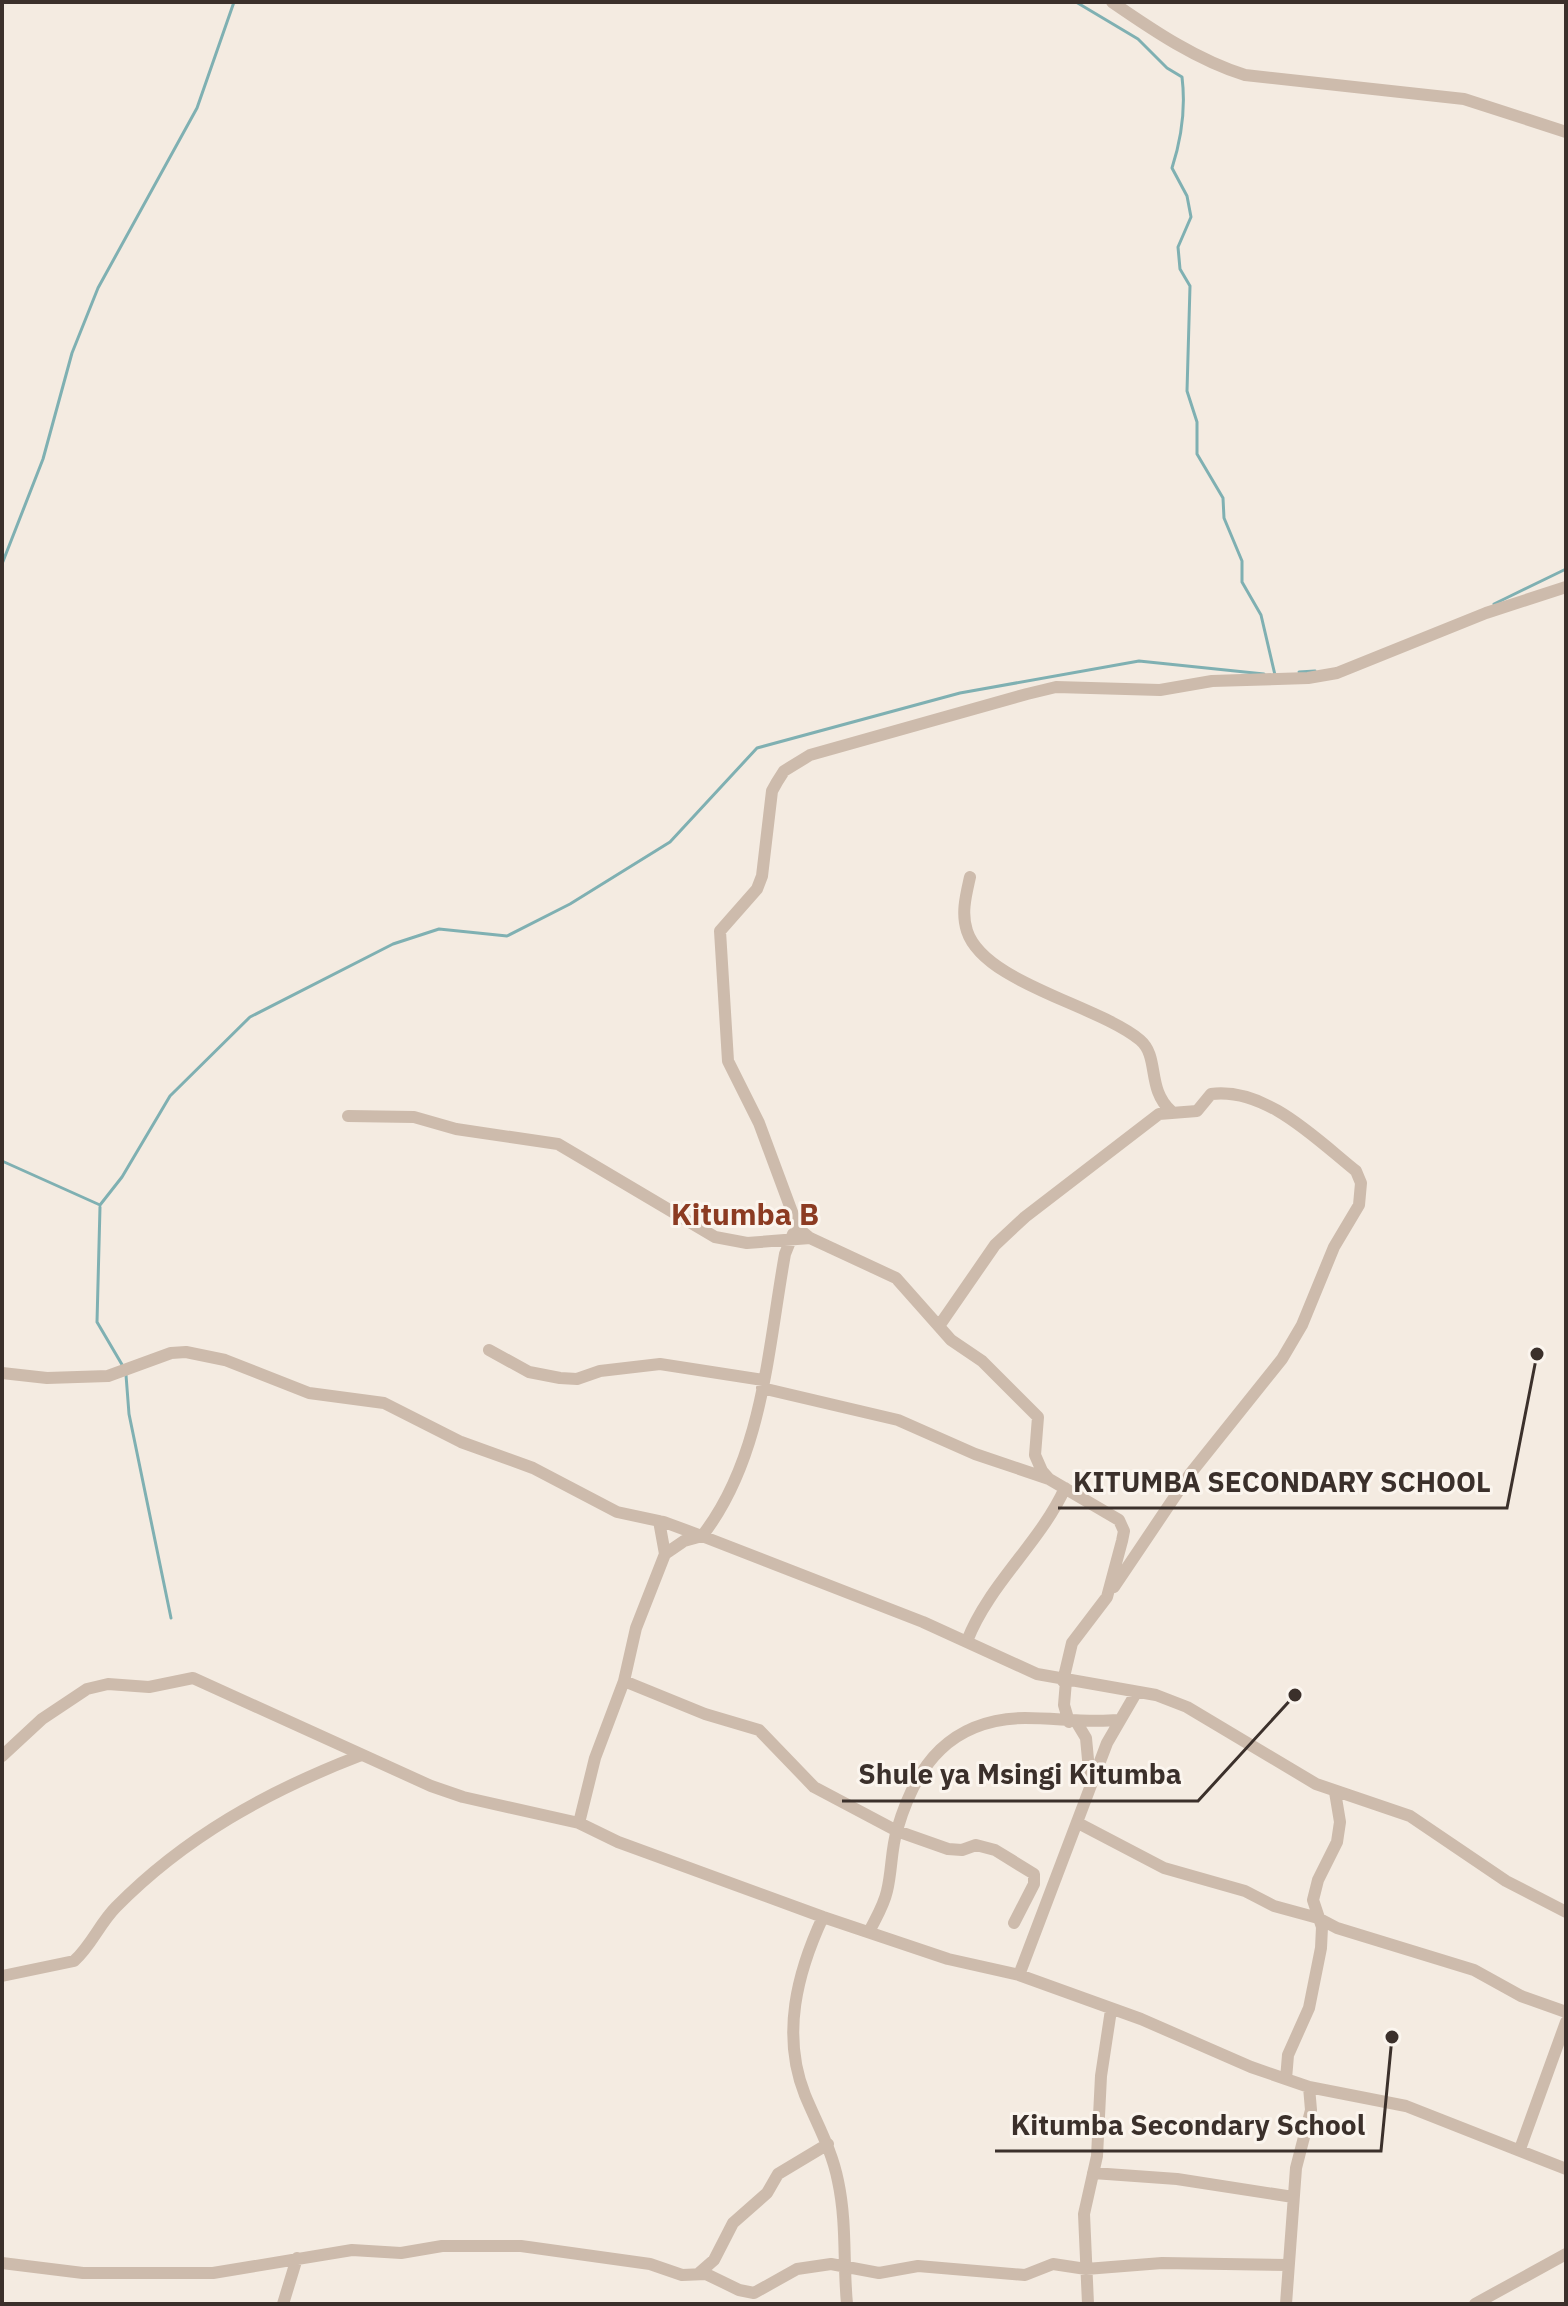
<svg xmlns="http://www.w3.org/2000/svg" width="1568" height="2306" font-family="'IBM Plex Sans',sans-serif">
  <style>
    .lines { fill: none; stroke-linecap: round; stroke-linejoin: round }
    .stream { stroke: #7fb0b2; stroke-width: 3 }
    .minor { stroke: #cdbbac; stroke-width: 12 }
    .labels { text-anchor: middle; stroke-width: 6; stroke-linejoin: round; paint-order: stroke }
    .quarter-label { font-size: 30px; font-weight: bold; fill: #8c3b22; stroke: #fbf5ee }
    .leader { fill: none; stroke: #3b302b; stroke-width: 3 }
    .callout-dot { fill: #3b302b; stroke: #fbf5ee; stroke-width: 3 }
    .callout-label { font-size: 28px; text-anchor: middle; font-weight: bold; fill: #3b302b; stroke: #fbf5ee; stroke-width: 6; stroke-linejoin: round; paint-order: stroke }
  </style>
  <rect width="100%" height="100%" fill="#f4ebe1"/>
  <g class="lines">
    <path class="stream" d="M1076,2L1138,39L1167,68L1182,77C1186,109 1182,137 1172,168L1187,196L1191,217L1178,247L1180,269L1190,286L1187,391L1197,422V454L1223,498L1224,518L1242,561V582L1261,615L1275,675
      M2,564L43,459L72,353L98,288L197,108L234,2
      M1494,604L1566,569
      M1299,672L1315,671
      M2,1161L100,1205L122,1177L170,1096L250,1017L393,944L439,929L507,936L570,904L670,842L757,748L960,693L1139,661L1264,674
      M100,1207L97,1322L124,1368
      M126,1375L129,1414L171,1618"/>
    <path class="minor" d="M1112,2C1154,31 1197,60 1245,75L1464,99L1566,132
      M970,877C966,895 961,913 967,931C984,983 1098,1005 1140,1040C1160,1057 1146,1088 1171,1111
      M348,1116L414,1117L456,1129L558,1144L715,1237L747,1243L810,1238
      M939,1326L995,1245L1025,1217L1159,1114L1197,1111L1211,1094C1266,1087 1316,1139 1356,1171L1361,1183L1359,1205L1334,1247L1302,1325L1282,1359L1190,1474L1114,1587
      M489,1350L529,1372L560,1378L577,1379L600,1371L660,1364L763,1380
      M2,1373L47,1378L108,1376L171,1353L186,1352L225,1360L309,1393L384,1403L461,1442L533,1468L617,1512L664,1522L707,1538L923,1622L1037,1674L1156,1695L1187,1707L1316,1784L1410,1816L1506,1881L1566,1912
      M762,1388L898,1420L975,1454L1049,1479
      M665,1554L684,1541L702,1536C763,1458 768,1348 785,1254L793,1234
      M967,1641C989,1584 1040,1543 1065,1488
      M624,1681L705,1714L759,1730L814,1787L897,1831L948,1849L962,1850L976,1845L995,1850L1034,1874V1884L1014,1923
      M1063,1681L1072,1643L1107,1597L1122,1541L1124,1531L1119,1520L1049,1479L1042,1471L1035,1455L1038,1417L982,1361L951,1340L896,1278L810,1238L798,1228L759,1123L728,1061L720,931L757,889L762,876L772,791L777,782L784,771L810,755L1027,694L1056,687L1160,690L1212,681L1308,678L1337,673L1486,613L1566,587
      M1066,1681L1064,1705L1069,1722
      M1077,1723L1086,1738L1090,1781
      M2,1756L42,1719L87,1689L108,1684L149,1687L193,1678L431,1786L463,1797L579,1823L618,1842L823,1917L948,1959L1019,1975L1141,2019L1251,2067L1309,2087L1406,2106L1566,2169
      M579,1823L595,1758L624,1681L636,1628L665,1554L659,1521
      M1078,1823L1164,1868L1245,1891L1274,1906L1318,1918L1337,1928L1474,1970L1521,1996L1566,2012
      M823,1917C797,1973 781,2035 805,2095C817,2124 832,2150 838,2181C847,2223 843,2263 847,2304
      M870,1930C876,1918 884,1905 887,1891C892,1871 891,1849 897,1830C916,1764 951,1719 1025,1718C1057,1718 1086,1723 1118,1720
      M1019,1975L1107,1743L1136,1693
      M2,1976L74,1961C91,1946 100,1923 116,1907C185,1837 268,1791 359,1756
      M1286,2079L1288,2055L1309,2008L1321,1948L1322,1927L1313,1900L1318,1880L1337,1842L1340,1822L1335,1792
      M1520,2149L1566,2022
      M1093,2173L1177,2179L1293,2197
      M2,2263L83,2273H213L352,2250L401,2253L442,2246H521L650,2264L682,2275L706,2274L739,2290L754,2293L797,2269L831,2264L879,2273L918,2266L1025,2275L1053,2264L1086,2269L1162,2263L1288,2265
      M698,2274L714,2260L733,2223L767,2193L778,2174L828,2144
      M283,2304L297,2258
      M1088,2304L1084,2214L1097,2156L1101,2076L1111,2010
      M1286,2304L1296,2168L1311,2110L1309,2087
      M1475,2304L1566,2254"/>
  </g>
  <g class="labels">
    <g class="quarter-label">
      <text x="745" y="1225">Kitumba B</text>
    </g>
  </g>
  <path class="leader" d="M1537 1354L1507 1508H1058M1295 1695L1198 1801H842M1392 2037L1381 2151H995"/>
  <g class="callout-dot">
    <circle cx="1537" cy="1354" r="8"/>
    <circle cx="1295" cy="1695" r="8"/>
    <circle cx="1392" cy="2037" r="8"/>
  </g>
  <g class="callout-label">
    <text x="1282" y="1492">KITUMBA SECONDARY SCHOOL</text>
    <text x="1020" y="1784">Shule ya Msingi Kitumba</text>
    <text x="1188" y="2135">Kitumba Secondary School</text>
  </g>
  <rect width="1568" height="2306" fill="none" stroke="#3b302b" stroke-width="8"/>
</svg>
